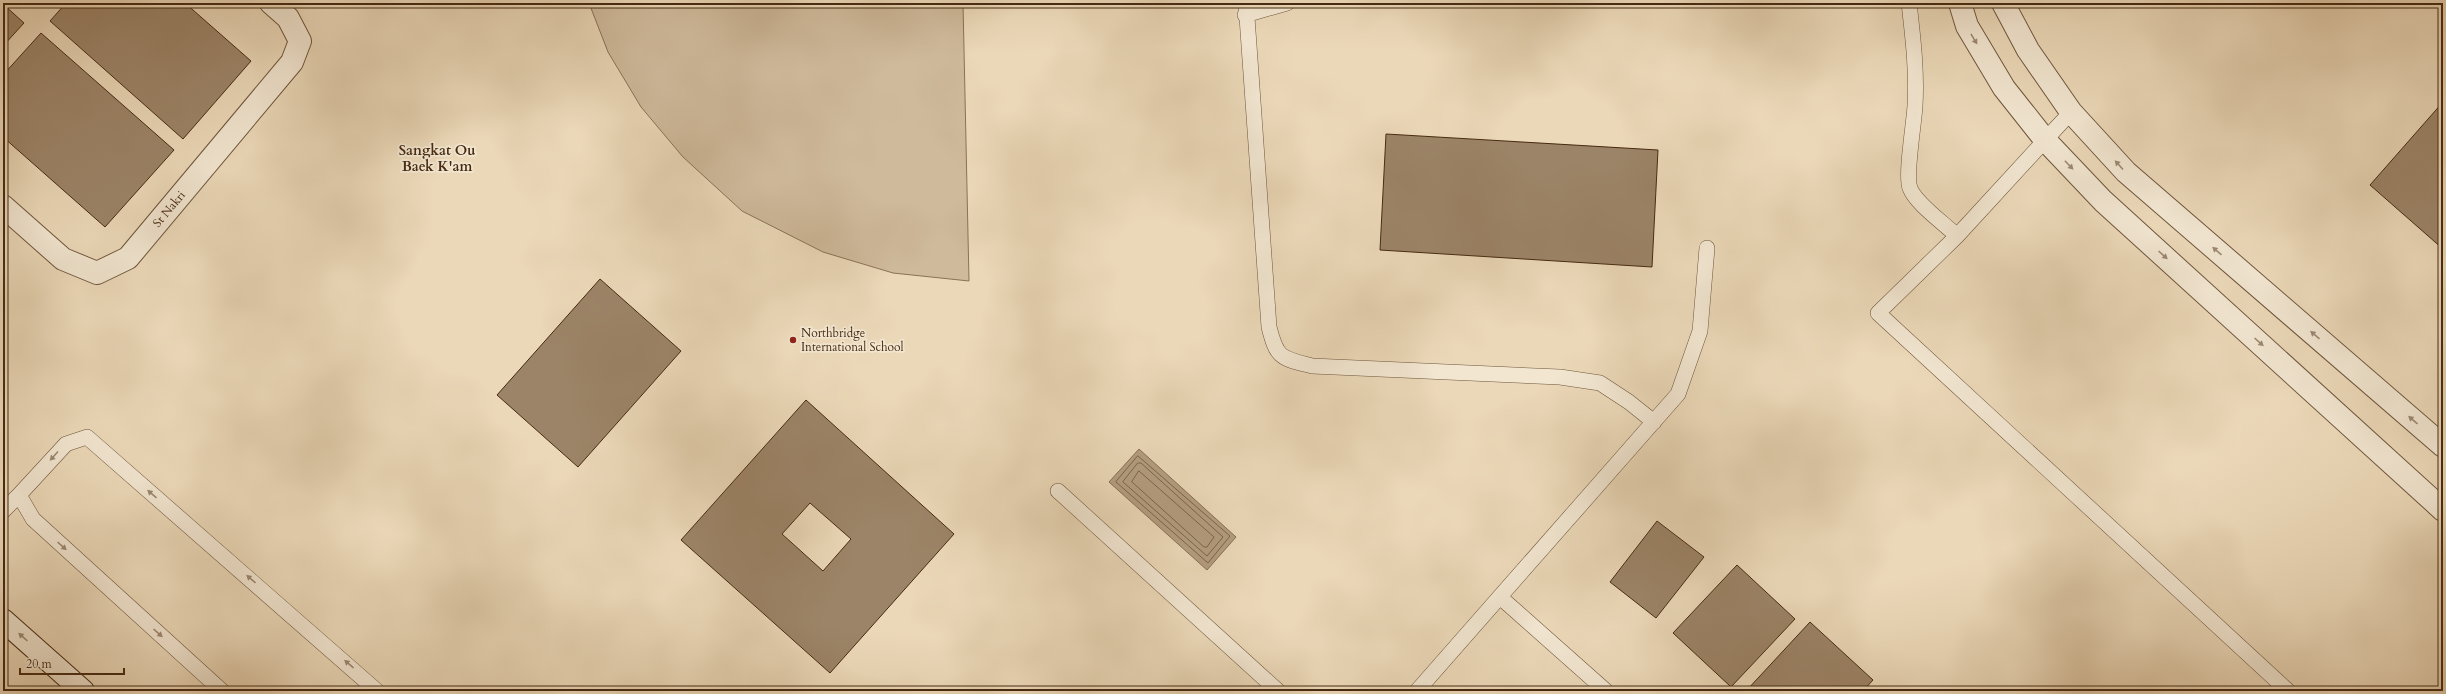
<svg xmlns="http://www.w3.org/2000/svg" width="2446" height="694" font-family="Cardo,serif">
  <style>
    .green { fill: #cfba9c; stroke: #8a7257 }
    .water { fill: #b39d80; stroke: #876f54 }
    .lines { fill: none; stroke-linecap: round; stroke-linejoin: round }
    .shore { stroke: #7c6449; stroke-width: 1 }
    .building { fill: #9c8468; stroke: #462a12; fill-rule: evenodd }
    .lane-casing { stroke: #6f563c; stroke-width: 16 }
    .street-casing { stroke: #6f563c; stroke-width: 24 }
    .secondary-casing { stroke: #462a12; stroke-width: 24 }
    .lane { stroke: #f2e6d1; stroke-width: 15 }
    .street { stroke: #f2e6d1; stroke-width: 22 }
    .secondary { stroke: #f2e6d1; stroke-width: 22 }
    .oneway { fill: #9c8872 }
    .poi-dot { fill: #8f2418; stroke: #f2e6d1; stroke-width: 1.5 }
    .labels { text-anchor: middle; stroke-width: 3.5; stroke-linejoin: round; paint-order: stroke }
    .street-label { font-size: 12px; fill: #462a12; stroke: #f2e6d1 }
    .poi-label { font-size: 12px; fill: #462a12; stroke: #f2e6d1; text-anchor: start }
    .quarter-label { font-size: 14px; font-weight: bold; fill: #462a12; stroke: #f2e6d1 }
  </style>
  <rect width="100%" height="100%" fill="#ebd8b8"/>
  <filter id="stains"><feTurbulence type="fractalNoise" baseFrequency=".005" numOctaves="4"/><feColorMatrix values="0 0 0 0 .2 0 0 0 0 .09 0 0 0 0 .02 0 0 0 .5 -.17"/></filter>
  <radialGradient id="worn" r=".72"><stop offset=".6" stop-color="#630" stop-opacity="0"/><stop offset="1" stop-color="#630" stop-opacity=".3"/></radialGradient>
  <path class="green" d="M589,3H963L969,281L893,273L823,252L742,211L683,157L641,107L608,52Z"/>
  <path class="water" d="M1139,449L1236,537L1207,570L1109,482Z"/>
  <g class="lines">
    <path class="shore" d="M1138,456L1230,536L1208,563L1116,482Z
      M1138,463H1141L1223,537L1207,556L1123,482Z
      M1139,471L1214,537L1207,547H1204L1132,482Z"/>
  </g>
  <path class="building" d="M31,3H40L36,7Z
    M66,3H185L251,61L183,139L50,21Z
    M3,4L24,23L3,46Z
    M41,33L174,150L105,227L3,137V75Z
    M2443,102V249L2370,185Z
    M1386,134L1658,150L1652,267L1380,250Z
    M600,279L681,351L578,467L497,395Z
    M806,400L954,534L830,673L681,540ZM810,503L851,539L823,571L782,534Z
    M1657,521L1704,557L1656,618L1610,582Z
    M1737,565L1795,619L1731,687L1673,633Z
    M1810,622L1873,680L1863,691H1746Z"/>
  <g class="lines">
    <g class="lane-casing">
      <path id="lane" d="M1246,3L1269,327C1277,359 1281,358 1312,366L1560,377L1600,383L1629,402L1654,422
        M1909,3C1913,38 1917,71 1915,106C1914,124 1905,176 1910,188C1915,203 1945,224 1957,236
        M1245,15L1287,3
        M2071,112L1957,236L1878,313L2288,691
        M1058,491L1278,691
        M3,511L19,495
        M1500,597L1606,691
        M222,691L33,519L19,495L66,444L87,437L377,691
        M1417,691L1678,394L1700,331L1707,248"/>
    </g>
    <g class="street-casing">
      <path id="street" d="M1960,3L1967,26L2004,88L2046,141L2103,201L2443,510
        M2003,3L2028,50L2071,112L2126,172L2443,446
        M3,206L63,259L97,273L128,258L292,62L300,41L288,18L271,3"/>
    </g>
    <g class="secondary-casing">
      <path id="secondary" d="M3,620L83,691"/>
    </g>
    <use href="#lane" class="lane"/>
    <use href="#street" class="street"/>
    <use href="#secondary" class="secondary"/>
  </g>
  <defs><path id="oneway-solid" d="M-6-.8H1V-3.2L6.5 0L1 3.2V.8H-6Z"/></defs>
  <g class="oneway">
    <use href="#oneway-solid" transform="translate(1974 39) rotate(59)"/>
    <use href="#oneway-solid" transform="translate(2069 165) rotate(46)"/>
    <use href="#oneway-solid" transform="translate(2119 165) rotate(-132)"/>
    <use href="#oneway-solid" transform="translate(2217 251) rotate(-139)"/>
    <use href="#oneway-solid" transform="translate(2163 255) rotate(42)"/>
    <use href="#oneway-solid" transform="translate(2315 335) rotate(-139)"/>
    <use href="#oneway-solid" transform="translate(2259 342) rotate(42)"/>
    <use href="#oneway-solid" transform="translate(2413 420) rotate(-139)"/>
    <use href="#oneway-solid" transform="translate(54 456) rotate(132)"/>
    <use href="#oneway-solid" transform="translate(152 494) rotate(-139)"/>
    <use href="#oneway-solid" transform="translate(62 546) rotate(42)"/>
    <use href="#oneway-solid" transform="translate(251 579) rotate(-139)"/>
    <use href="#oneway-solid" transform="translate(158 633) rotate(42)"/>
    <use href="#oneway-solid" transform="translate(23 637) rotate(-138)"/>
    <use href="#oneway-solid" transform="translate(349 664) rotate(-139)"/>
  </g>
  <circle class="poi-dot" cx="793" cy="340" r="4"/>
  <g class="labels">
    <g class="street-label">
      <text transform="translate(169 209) rotate(-50)" y="4">St Nakri</text>
    </g>
    <g class="poi-label">
      <text x="801" y="337">Northbridge<tspan x="801" dy="14">International School</tspan></text>
    </g>
    <g class="quarter-label">
      <text x="437" y="155">Sangkat Ou<tspan x="437" dy="16">Baek K'am</tspan></text>
    </g>
  </g>
  <rect width="2446" height="694" fill="none" stroke="#ebd8b8" stroke-width="16"/>
  <rect x="4" y="4" width="2438" height="686" fill="none" stroke="#462a12" stroke-width="2"/>
  <rect x="8" y="8" width="2430" height="678" fill="none" stroke="#462a12"/>
  <path d="M20 668v6h104v-6" fill="none" stroke="#462a12" stroke-width="2"/>
  <text x="26" y="668" font-size="12" fill="#462a12" stroke="#f2e6d1" stroke-width="3" paint-order="stroke">20 m</text>
  <rect width="100%" height="100%" filter="url(#stains)"/>
  <rect width="100%" height="100%" fill="url(#worn)"/>
</svg>
